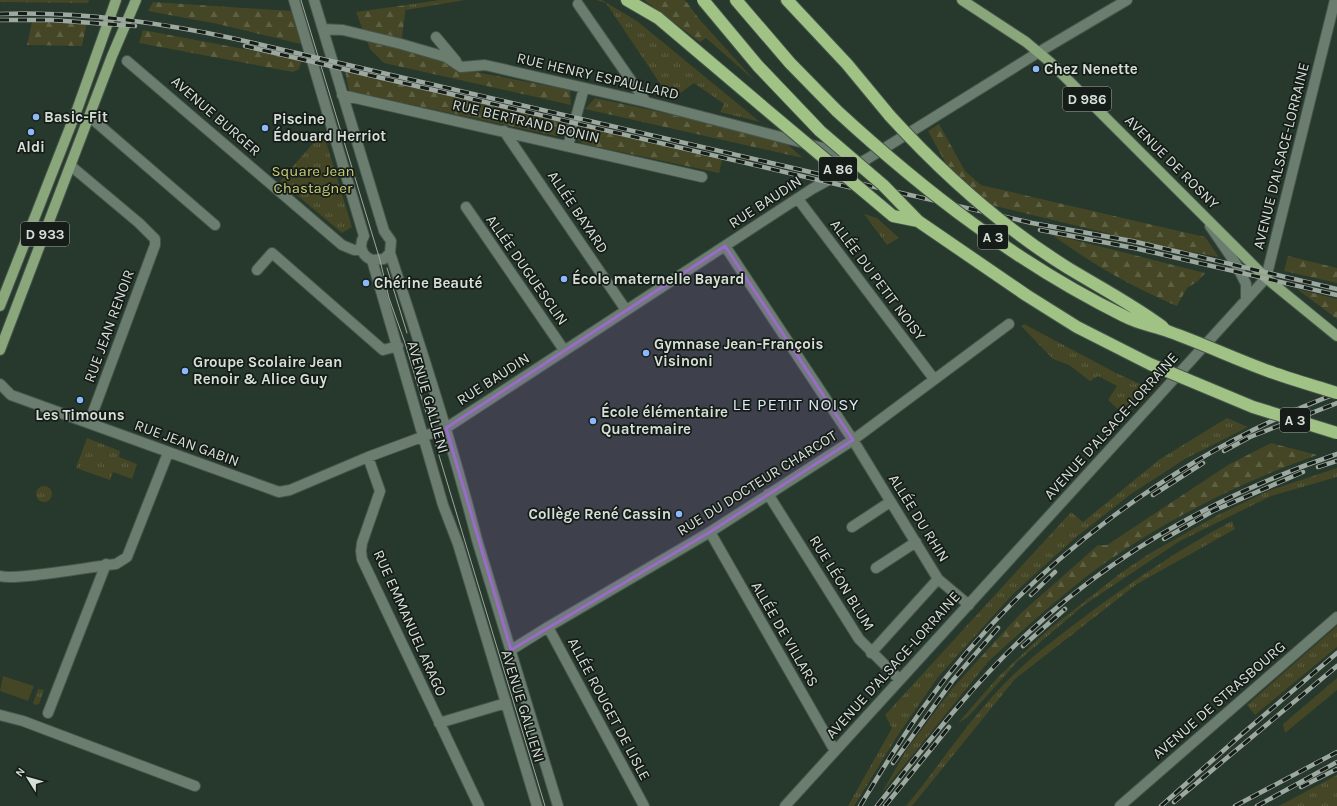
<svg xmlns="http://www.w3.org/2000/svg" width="1337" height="806" font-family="Karla,sans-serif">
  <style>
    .grass { fill: url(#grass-tufts) }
    .forest { fill: url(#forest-firs) }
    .pitch { fill: #444625 }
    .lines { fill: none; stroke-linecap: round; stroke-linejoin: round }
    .minor-casing { stroke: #46554b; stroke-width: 12 }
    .major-casing { stroke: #46554b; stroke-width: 12 }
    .highway-casing { stroke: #46554b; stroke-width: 14 }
    .minor { stroke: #6a7d6f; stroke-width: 10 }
    .major { stroke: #8aa77c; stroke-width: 10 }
    .highway { stroke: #a0c385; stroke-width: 12 }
    .tram { stroke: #9da9a0; stroke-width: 1 }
    .rail-casing { stroke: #9da9a0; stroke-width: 4.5 }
    .rail { stroke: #161d18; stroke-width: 3; stroke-dasharray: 9; stroke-linecap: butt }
    .highway-bridge-casing { stroke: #46554b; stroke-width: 14; stroke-linecap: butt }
    .highway-bridge { stroke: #a0c385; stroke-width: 12 }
    .marked { fill: #9a6bc7; fill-opacity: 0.2; stroke: #9a6bc7; stroke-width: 3; stroke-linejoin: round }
    .poi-dot { fill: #8bb9fc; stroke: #161d18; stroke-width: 1.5 }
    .labels { text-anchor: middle; stroke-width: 3.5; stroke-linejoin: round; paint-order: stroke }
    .shield { fill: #161d18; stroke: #9ca59e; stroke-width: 1 }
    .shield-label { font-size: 14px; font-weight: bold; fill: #d5dfd7 }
    .poi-label { font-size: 15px; font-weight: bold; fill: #d5dfd7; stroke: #161d18; text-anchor: start }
    .street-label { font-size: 15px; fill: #d5dfd7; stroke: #161d18 }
    .park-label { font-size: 15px; fill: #c9ce76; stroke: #161d18 }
    .quarter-label { font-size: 17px; letter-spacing: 1px; fill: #dce5f2; stroke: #161d18 }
  </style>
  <defs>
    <pattern id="grass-tufts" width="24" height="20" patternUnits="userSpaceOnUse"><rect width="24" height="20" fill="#444625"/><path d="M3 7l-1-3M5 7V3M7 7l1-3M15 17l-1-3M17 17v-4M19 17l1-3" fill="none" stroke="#5e6044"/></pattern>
    <pattern id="forest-firs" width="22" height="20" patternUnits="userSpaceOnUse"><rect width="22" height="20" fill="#444625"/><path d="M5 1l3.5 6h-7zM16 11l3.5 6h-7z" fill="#5e6044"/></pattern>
  </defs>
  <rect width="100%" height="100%" fill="#27382c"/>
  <path class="grass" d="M439,0H465L406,10V5Z
    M596,0H602L637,21L760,122L720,112L724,104L694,83L671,100L606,3Z
    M323,132L352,227L342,233L280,181Z
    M864,214L877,218L899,238L887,245Z
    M1024,324L1116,373L1147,387L1121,412L1108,400L1117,386L1098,376L1090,381L1069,365L1053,359L1021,326Z
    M1227,418L1248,427L1185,459L1131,494L1075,538L1013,594L938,677L898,735L854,806H848L892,728L885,715L1071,512L1083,522L1160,459Z
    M87,438L120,451L119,457L137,464L132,479L113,472L110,480L76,468Z
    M1337,468V477L1271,496L1180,541L1084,605L1018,661L968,717L958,723L999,676L1048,630L1122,572L1152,552L1220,514L1268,491Z
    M36 494a8 8 0 1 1 16 0a8 8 0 1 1-16 0Z
    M1232,521L1235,529L1137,584L1015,679L912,806H906C939,766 968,721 1004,684C1029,658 1059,636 1088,614C1134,580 1181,548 1232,521Z
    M1337,626V647L1255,715L1247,705Z
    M980,658L988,662L881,794L907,749L952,689Z
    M1337,678V690L1285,733L1283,724Z
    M38,689L44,690L39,704L35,705L33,703Z
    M1337,775V806H1279Z"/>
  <path class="forest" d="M0,0H89L88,3L0,2Z
    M644,0H685L700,20L755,81L706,38L700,42Z
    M153,2L292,11L301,44L218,24L148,11Z
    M406,5L401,46L460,58L476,72L570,90L571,105L384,63L370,49L356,12Z
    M32,22H87L82,46L27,45Z
    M143,30L302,60L299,69L293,72L139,43Z
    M345,71L569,122L565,133L556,136L349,91Z
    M595,98L780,138L803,158L585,109Z
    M939,124L965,171L981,185L1205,237L1219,257L1164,247L991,205L949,169L928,131Z
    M581,126L722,160L719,173L584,144L578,140Z
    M1051,234L1205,273L1198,281L1187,288L1177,306C1132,287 1090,263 1051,234Z
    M1288,256L1337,268V283L1284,271Z
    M1297,289L1337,299V319Z
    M1271,443L1317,455C1238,483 1159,523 1091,573C1055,601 1021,631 988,662L980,658L1021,613L1098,545H1107L1228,465Z"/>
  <path class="pitch" d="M3,676L34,686L28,701L0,691Z"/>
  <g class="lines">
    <g class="minor-casing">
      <path id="minor" d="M294,0L364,236C358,246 362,256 372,260L443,505L458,544L537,806
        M314,0L384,231L391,241L390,253C421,348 452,443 477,540L558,806
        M578,4L646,102
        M323,29L343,30L401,44L446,57L461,67L485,65L646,102L846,154
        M436,37L456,61
        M127,61L342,245L354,250H362
        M342,95L702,177
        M90,117L215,225
        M504,131L626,310
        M568,146L584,88
        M71,166L139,223L155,239V245L89,423
        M798,199L934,379
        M466,207L564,350
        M1210,226L1236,264L1246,284V300
        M725,246L853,440L938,579L969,605
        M372,260L384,259L390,253
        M257,270L272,253L383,350L398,346
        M0,384L11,395L279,492L290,490L368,457L446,428L812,189L867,159L1039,52L1127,0
        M368,457L380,491L362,543L361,551L362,559L479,806
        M768,494L859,639L900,680
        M852,527L890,502
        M710,532L835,751
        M876,568L916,542
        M0,576C15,581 95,566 116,564L127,557L168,453
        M548,627L644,806
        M511,650L548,627L710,532L805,471L853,440L1009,324
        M871,653L938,579
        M48,713L106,564
        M0,715L23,721L195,786
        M439,723L506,703
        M785,806L1266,278L1335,0
        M1120,806L1337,617"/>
    </g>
    <g class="major-casing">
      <path id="major" d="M962,0L1026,42L1050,62L1266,278L1337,336
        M0,306L78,107L116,0
        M0,350L112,56L136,0"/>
    </g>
    <g class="highway-casing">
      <path id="highway" d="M627,0L658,18L762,106
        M736,0L790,63L837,111
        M787,0L847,64L890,116"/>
    </g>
    <use href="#minor" class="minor"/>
    <use href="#major" class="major"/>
    <use href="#highway" class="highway"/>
    <path class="tram" d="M301,0L380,260L389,298L405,343L545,806
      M387,268L407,333"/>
    <g class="rail-casing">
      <path id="rail" d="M0,14C80,11 158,22 236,39L862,184L1032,223L1132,241L1337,289
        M0,20H51L135,26
        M245,46L857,189
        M1040,230L1134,248L1337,295
        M1224,451L1250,437L1337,403
        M1318,467L1337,461
        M1153,495L1203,463
        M1164,539L1213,511L1303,472
        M1031,595L1055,572
        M1023,646L1065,609
        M893,763L953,680L998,628
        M1301,787L1337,769
        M1174,802L1337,666
        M860,806C880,773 900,740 923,708C1025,566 1175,455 1337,393
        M877,806C925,746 972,685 1028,633C1117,550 1223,493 1337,454
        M885,806L949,727
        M1161,806L1242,734L1337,653
        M1235,806L1337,752
        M1257,806L1337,762"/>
    </g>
    <use href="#rail" class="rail"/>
    <g class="highway-bridge-casing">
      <path id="highway-bridge" d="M703,0L758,66L820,131L883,185L918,221L1026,295L1077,327L1150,364L1253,407L1337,433
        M762,106L893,216L918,221
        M837,111C924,191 1018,264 1124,316C1139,324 1154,326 1170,332C1204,344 1237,360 1271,372C1293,380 1315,386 1337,393
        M890,116C943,174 1002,227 1068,268C1101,288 1132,304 1163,327"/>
    </g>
    <use href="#highway-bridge" class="highway-bridge"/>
  </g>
  <path class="marked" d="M725,246L853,440L710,532L511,650L446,428Z"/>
  <g class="poi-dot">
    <circle cx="1036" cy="69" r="4"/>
    <circle cx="36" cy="117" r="4"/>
    <circle cx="265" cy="128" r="4"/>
    <circle cx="31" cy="132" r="4"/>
    <circle cx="564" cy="279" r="4"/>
    <circle cx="366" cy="283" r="4"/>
    <circle cx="646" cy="353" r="4"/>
    <circle cx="185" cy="371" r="4"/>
    <circle cx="80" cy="400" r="4"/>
    <circle cx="593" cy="421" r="4"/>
    <circle cx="679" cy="514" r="4"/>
  </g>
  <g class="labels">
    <g class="shield">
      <rect x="1063" y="87" width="48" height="24" rx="3"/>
      <rect x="819" y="157" width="38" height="24" rx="3"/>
      <rect x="21" y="222" width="48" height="24" rx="3"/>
      <rect x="978" y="225" width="30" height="24" rx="3"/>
      <rect x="1280" y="408" width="30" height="24" rx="3"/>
    </g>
    <g class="shield-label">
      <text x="1087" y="104">D 986</text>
      <text x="838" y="174">A 86</text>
      <text x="45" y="239">D 933</text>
      <text x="993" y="242">A 3</text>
      <text x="1295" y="425">A 3</text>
    </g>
    <g class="poi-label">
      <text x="1044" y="74">Chez Nenette</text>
      <text x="44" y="122">Basic-Fit</text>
      <text x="273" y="124">Piscine<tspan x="273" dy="17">Édouard Herriot</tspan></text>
      <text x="31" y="152" text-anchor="middle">Aldi</text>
      <text x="572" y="284">École maternelle Bayard</text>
      <text x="374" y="288">Chérine Beauté</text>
      <text x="654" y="349">Gymnase Jean-François<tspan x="654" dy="17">Visinoni</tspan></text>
      <text x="193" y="367">Groupe Scolaire Jean<tspan x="193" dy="17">Renoir &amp; Alice Guy</tspan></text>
      <text x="601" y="417">École élémentaire<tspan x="601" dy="17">Quatremaire</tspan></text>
      <text x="80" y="420" text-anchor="middle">Les Timouns</text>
      <text x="671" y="519" text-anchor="end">Collège René Cassin</text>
    </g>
    <g class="street-label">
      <text transform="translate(598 76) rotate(13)" y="5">RUE HENRY ESPAULLARD</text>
      <text transform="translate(216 116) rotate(41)" y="5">AVENUE BURGER</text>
      <text transform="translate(526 121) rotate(13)" y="5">RUE BERTRAND BONIN</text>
      <text transform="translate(1281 156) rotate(-76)" y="5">AVENUE D'ALSACE-LORRAINE</text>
      <text transform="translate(1172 162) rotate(45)" y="5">AVENUE DE ROSNY</text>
      <text transform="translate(765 202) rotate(-33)" y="5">RUE BAUDIN</text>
      <text transform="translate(578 212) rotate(56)" y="5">ALLÉE BAYARD</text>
      <text transform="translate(527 270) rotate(55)" y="5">ALLÉE DUGUESCLIN</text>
      <text transform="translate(878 280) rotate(53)" y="5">ALLÉE DU PETIT NOISY</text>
      <text transform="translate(109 326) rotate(-70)" y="5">RUE JEAN RENOIR</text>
      <text transform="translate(493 379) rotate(-33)" y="5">RUE BAUDIN</text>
      <text transform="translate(428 397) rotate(74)" y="5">AVENUE GALLIENI</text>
      <text transform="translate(1111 426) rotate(-48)" y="5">AVENUE D'ALSACE-LORRAINE</text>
      <text transform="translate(187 443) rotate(20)" y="5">RUE JEAN GABIN</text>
      <text transform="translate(757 483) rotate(-32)" y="5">RUE DU DOCTEUR CHARCOT</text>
      <text transform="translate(919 518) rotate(58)" y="5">ALLÉE DU RHIN</text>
      <text transform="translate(842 583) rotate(58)" y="5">RUE LÉON BLUM</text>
      <text transform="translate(410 623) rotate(66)" y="5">RUE EMMANUEL ARAGO</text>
      <text transform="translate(785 634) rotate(60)" y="5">ALLÉE DE VILLARS</text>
      <text transform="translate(893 665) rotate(-48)" y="5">AVENUE D'ALSACE-LORRAINE</text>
      <text transform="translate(1219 700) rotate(-41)" y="5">AVENUE DE STRASBOURG</text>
      <text transform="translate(523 706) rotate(73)" y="5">AVENUE GALLIENI</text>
      <text transform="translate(609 709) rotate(62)" y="5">ALLÉE ROUGET DE LISLE</text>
    </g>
    <g class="park-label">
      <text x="313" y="176">Square Jean<tspan x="313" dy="17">Chastagner</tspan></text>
    </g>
    <g class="quarter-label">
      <text x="796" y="410">LE PETIT NOISY</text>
    </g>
  </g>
  <g transform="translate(28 778) rotate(307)" stroke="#161d18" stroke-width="3" paint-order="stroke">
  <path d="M0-3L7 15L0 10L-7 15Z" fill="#d5dfd7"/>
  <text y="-6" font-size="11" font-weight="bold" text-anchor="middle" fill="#d5dfd7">N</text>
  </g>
</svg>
